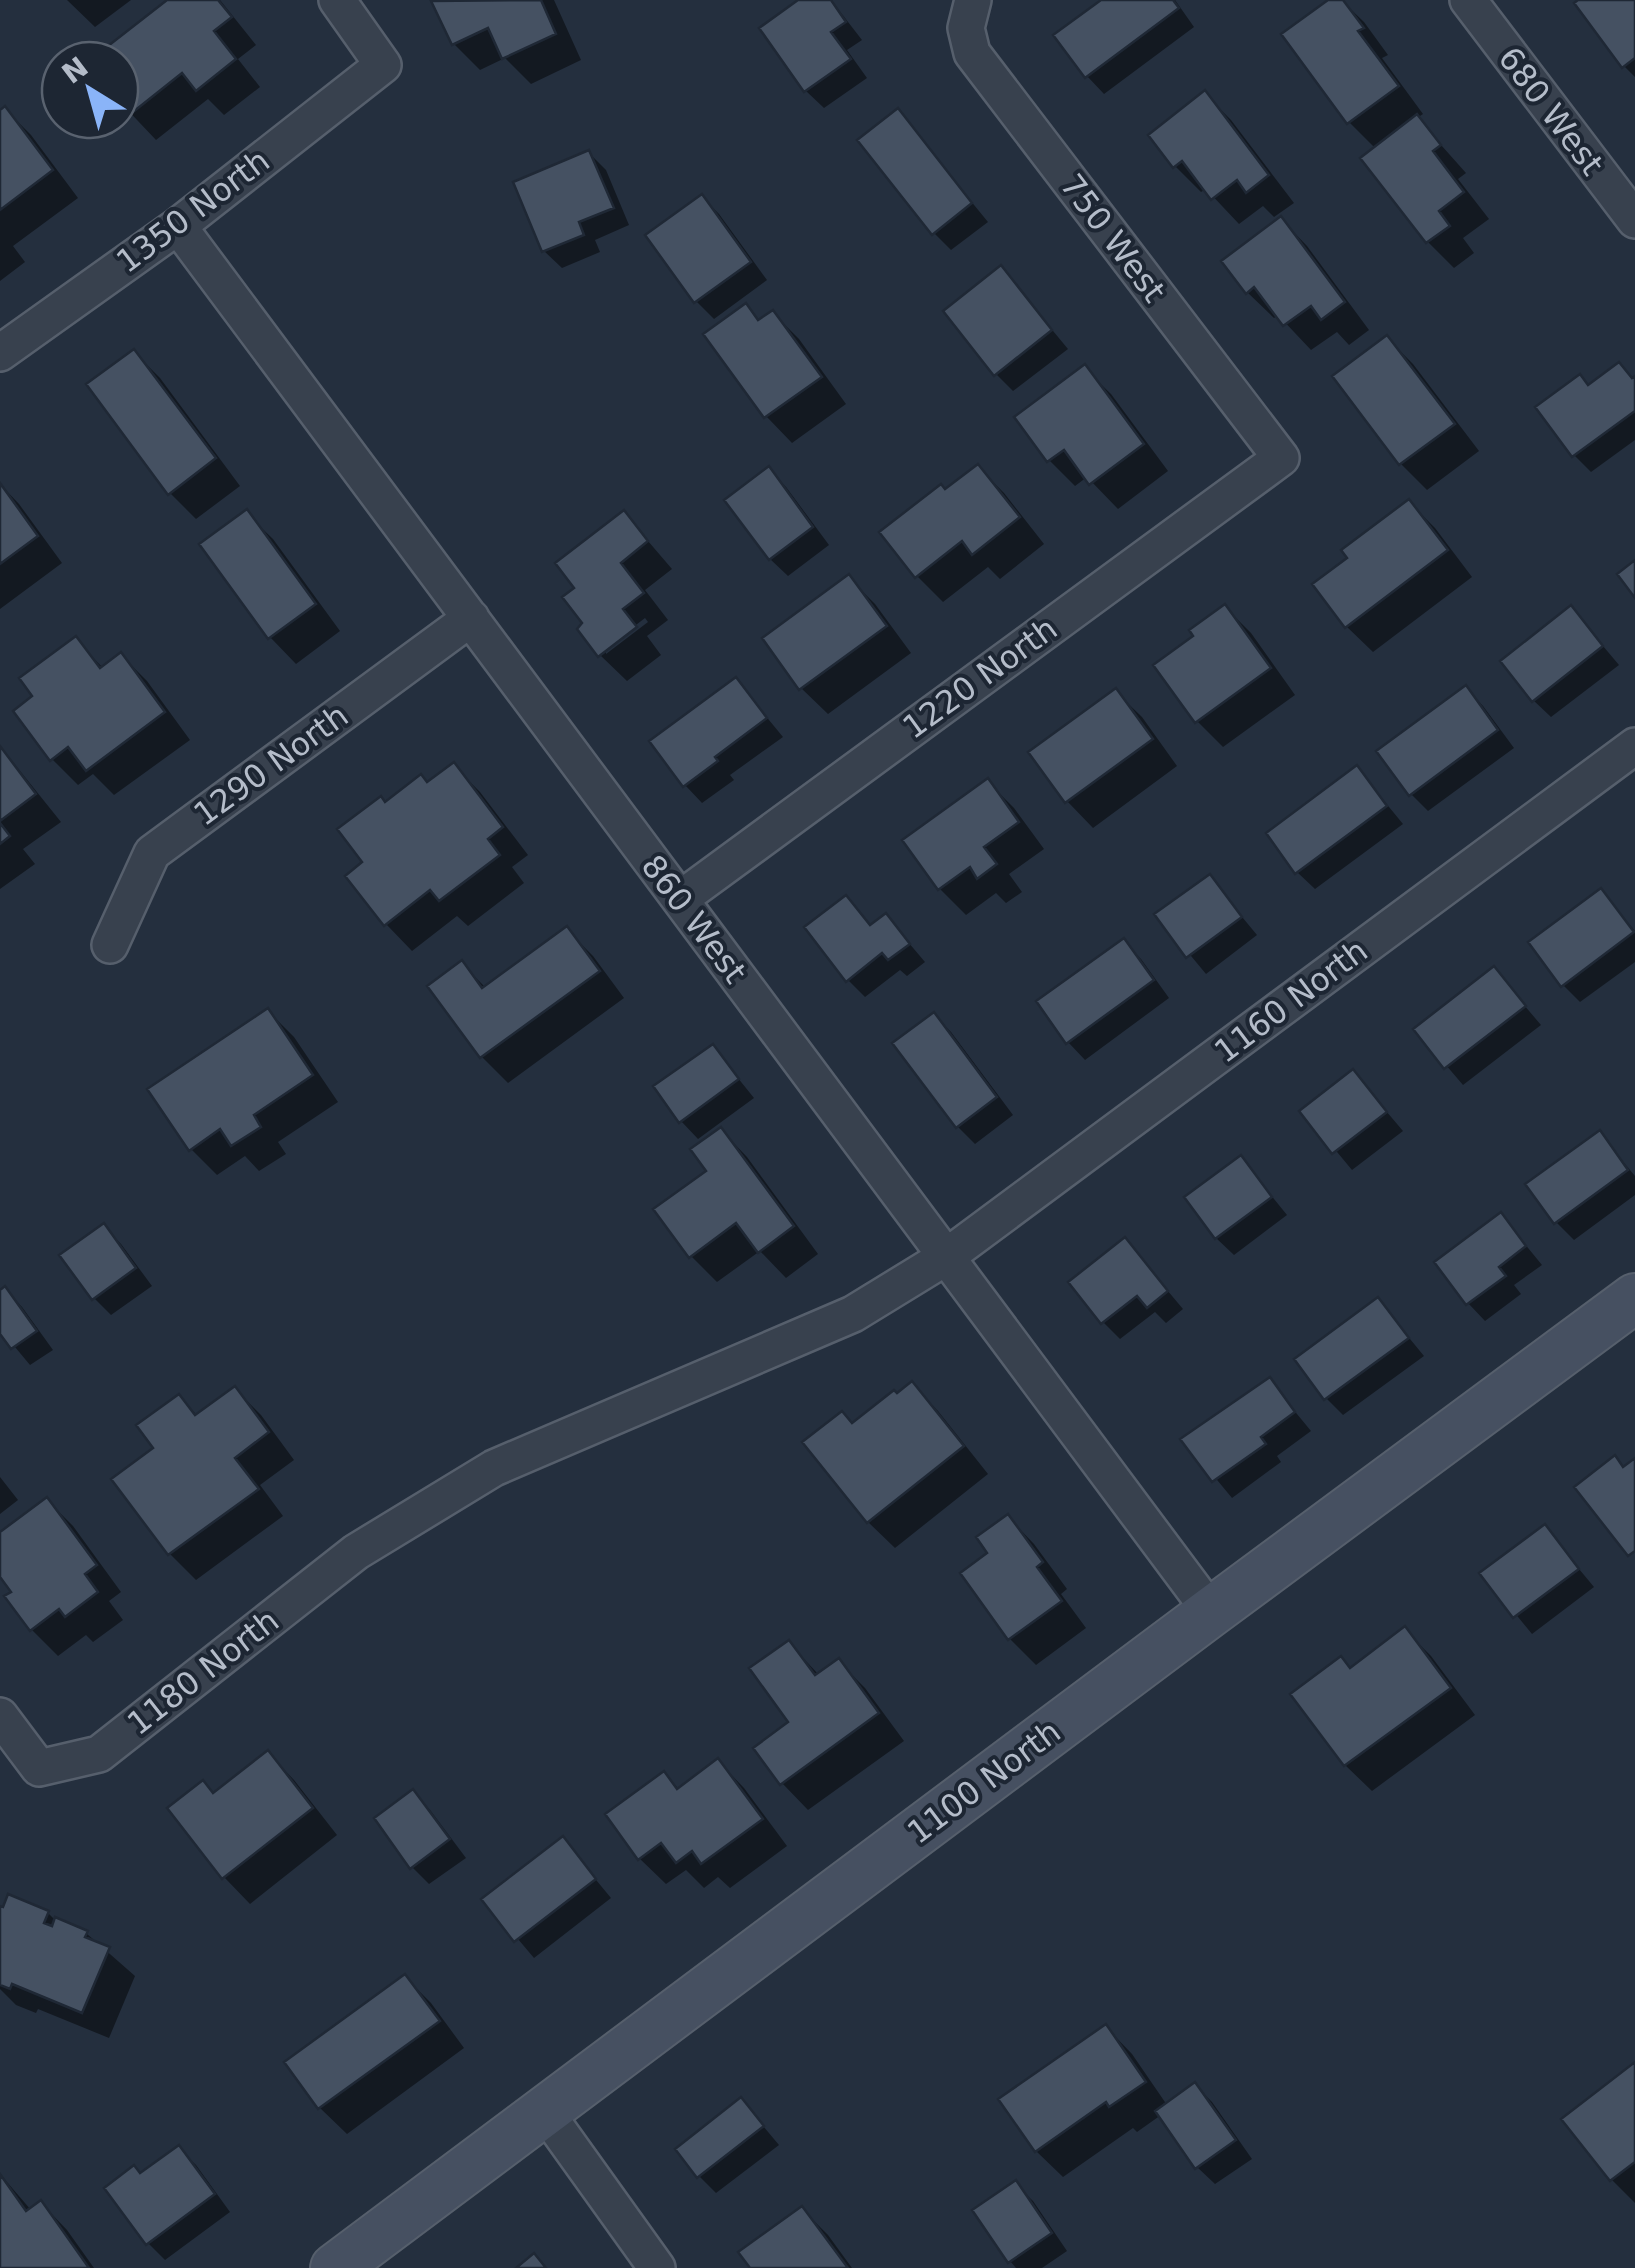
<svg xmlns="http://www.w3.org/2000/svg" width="1635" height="2268" font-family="'DejaVu Sans',sans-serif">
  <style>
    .shadow { fill: #0007; fill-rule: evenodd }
    .building { fill: #455162; stroke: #1f2835; stroke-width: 2.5 }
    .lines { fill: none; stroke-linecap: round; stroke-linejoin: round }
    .minor-casing { stroke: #565f6c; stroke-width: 40 }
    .secondary-casing { stroke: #565f6c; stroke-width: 52 }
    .minor { stroke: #38414e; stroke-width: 35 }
    .secondary { stroke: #465061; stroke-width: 48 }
    .labels { text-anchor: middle; stroke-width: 8; stroke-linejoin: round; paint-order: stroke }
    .street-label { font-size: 32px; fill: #b4bcc9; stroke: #1d2633 }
  </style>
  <rect width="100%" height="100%" fill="#242f3e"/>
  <path class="shadow" d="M67,0H131L95,27Z
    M171,0H220L256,45L238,59L260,87L224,115L208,99L156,140L120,102V60H94Z
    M439,0H554L581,60L531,84L505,58L480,70L454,44L435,2Z
    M803,0H831L862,40L847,50L867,78L824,108L806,91L762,29Z
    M1105,0H1175L1194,27L1104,94L1087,76Z
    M1332,0H1341L1364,22L1388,55L1382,58L1423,114L1417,118L1466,173L1458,179L1489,219L1463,238L1474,253L1454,268L1428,242L1364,159L1376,149L1349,122Z
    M1583,0H1635V77L1624,66Z
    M1205,94L1231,120L1294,203L1274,217L1263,206L1239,224L1206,189L1201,192L1175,166L1151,135Z
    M5,109L31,135L78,198L13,246L25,262L0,281V113Z
    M898,112L988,222L951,250L934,233Z
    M589,153L606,170L629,225L595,240L600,252L562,268L544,251Z
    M702,197L719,214L767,280L714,319L696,301Z
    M1281,219L1307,246L1369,330L1349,345L1337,332L1311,350L1278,315L1274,318L1247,292Z
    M1001,268L1068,349L1013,391L996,374Z
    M746,306L761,322L773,313L799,339L846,404L792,443L766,416Z
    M1387,338L1413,364L1479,451L1427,490L1401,464L1336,377Z
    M134,352L160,378L240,486L196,519L170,493Z
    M1084,368L1111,394L1168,471L1118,509L1087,477L1075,486L1049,460Z
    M1635,379V440L1591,472L1574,455L1589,387Z
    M978,467L1004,493L1044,544L1000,579L988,567L943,602L917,576Z
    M769,470L786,487L829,545L788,576L770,559Z
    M0,484L19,504L62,563L0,609Z
    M1409,502L1435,528L1472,577L1373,652L1346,626L1350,559Z
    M246,513L273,539L340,631L296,664L270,637Z
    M624,513L672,569L645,590L668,620L647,636L661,655L627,681L600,655L586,624L578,588ZM645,618L648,622L606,654V648Z
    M849,578L875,604L911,653L828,714L801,688L765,639Z
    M1225,607L1251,633L1295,695L1223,747L1197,721V637Z
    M1571,608L1619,665L1551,717L1533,700Z
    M75,639L103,668L121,655L147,681L190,740L114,795L93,774L78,785L52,759L36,696Z
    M736,680L783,737L730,775L734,780L702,803L685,785Z
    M1466,688L1483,706L1514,748L1428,811L1411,794Z
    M1115,691L1142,717L1177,766L1093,828L1067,801Z
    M0,746L61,822L23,849L35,864L0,889Z
    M454,766L480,792L528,855L512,867L524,883L468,926L457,916L412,951L386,924L366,862L428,785Z
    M1357,768L1403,824L1315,889L1297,872Z
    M988,782L1014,808L1044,849L1009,874L1022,892L1006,903L996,893L966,915L940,889L906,841Z
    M1209,877L1257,935L1206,974L1157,915Z
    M1601,891L1635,931V962L1580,1002L1563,985Z
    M846,898L872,927L886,916L925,962L907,976L900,970L865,997L848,980Z
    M567,930L593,956L624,998L508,1083L481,1056L461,963L486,988Z
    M1123,942L1141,959L1169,998L1085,1060L1068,1042Z
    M1494,970L1541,1025L1463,1085L1416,1030Z
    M268,1011L294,1037L338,1102L278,1142L286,1154L259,1171L245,1156L217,1175L191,1149Z
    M934,1015L951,1032L1013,1115L975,1144L957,1126Z
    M713,1047L754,1098L698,1139L681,1121Z
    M1353,1072L1403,1131L1352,1170L1303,1111Z
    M721,1130L747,1157L818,1254L786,1278L760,1251L717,1282L691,1256Z
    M1599,1133L1635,1176V1195L1574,1240L1556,1222L1529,1185Z
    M1241,1158L1287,1215L1234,1255L1216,1238Z
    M1501,1215L1542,1265L1514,1285L1521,1294L1485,1321L1468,1303Z
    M104,1227L121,1244L152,1286L111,1315L94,1298Z
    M1125,1240L1183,1309L1166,1323L1155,1312L1120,1339L1103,1322Z
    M5,1289L22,1307L53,1350L30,1365L0,1329V1293Z
    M1378,1300L1424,1356L1343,1415L1326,1398Z
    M1269,1380L1311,1431L1277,1456L1281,1462L1232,1498L1184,1440Z
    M912,1385L938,1411L988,1474L895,1548L868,1522L853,1425Z
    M235,1389L261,1415L294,1460L260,1485L283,1516L196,1580L170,1554L114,1479L156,1448L179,1397L198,1416Z
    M0,1477L18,1500L0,1514Z
    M47,1500L73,1526L121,1592L109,1601L123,1620L93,1642L86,1635L58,1656L32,1630L8,1597L14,1592L0,1573V1535Z
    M1008,1517L1034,1544L1067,1589L1061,1594L1086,1628L1036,1665L1010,1639L963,1574L991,1554Z
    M1545,1528L1594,1587L1532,1634L1483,1574Z
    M1405,1630L1431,1656L1475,1715L1372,1791L1345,1765L1351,1670Z
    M789,1643L819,1675L838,1661L865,1688L904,1741L808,1810L782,1783L791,1723Z
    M268,1753L294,1780L337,1835L250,1904L224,1877Z
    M718,1761L744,1788L787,1846L730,1888L718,1877L704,1888L686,1870L666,1884L639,1858L664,1774L680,1790Z
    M413,1792L430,1810L466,1858L429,1884L412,1867Z
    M563,1840L611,1898L534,1958L485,1900Z
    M0,1908L48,1913L56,1921L86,1933L135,1976L109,2038L38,2009L36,2013L16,2005L0,1989Z
    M405,1977L431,2003L464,2048L347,2134L320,2108L288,2063Z
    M1106,2027L1132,2054L1167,2105L1195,2085L1212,2102L1252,2159L1215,2184L1197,2167L1161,2115L1137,2132L1133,2128L1063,2177L1036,2151Z
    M1635,2065V2203L1611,2179Z
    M741,2100L779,2145L716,2193L699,2176Z
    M178,2148L196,2165L230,2212L165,2260L148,2243L140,2176Z
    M0,2174L31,2210L41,2203L67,2230L94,2268H2Z
    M1015,2184L1033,2201L1067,2251L1042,2268H1016L1010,2261Z
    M802,2209L828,2235L852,2268H753Z"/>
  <path class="building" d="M167,0H218L232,17L214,31L236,59L196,91L182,73L128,116L120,106V60H90Z
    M541,0L556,34L502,59L488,28L452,45L431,1Z
    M798,0H831L846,22L831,32L851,59L804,92L759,28Z
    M1101,0H1173L1179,8L1085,78L1053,35Z
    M1328,0H1343L1364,28L1358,31L1399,86L1347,124L1281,34Z
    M1578,0H1635V58L1622,68L1574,3Z
    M1205,90L1269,175L1246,193L1237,180L1211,200L1182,161L1173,168L1148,135Z
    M5,106L53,170L0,210V110Z
    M898,108L972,203L932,235L857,140Z
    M1417,114L1441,145L1433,151L1464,192L1439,211L1450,226L1426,243L1360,158Z
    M589,150L614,208L579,222L584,235L542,252L513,182Z
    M702,194L751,262L694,303L645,235Z
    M1281,216L1345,302L1321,320L1311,306L1283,326L1254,287L1246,294L1221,261Z
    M1001,265L1052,330L994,376L943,311Z
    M746,303L758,320L773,310L822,377L764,418L703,334Z
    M1387,335L1455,424L1399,465L1332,376Z
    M134,349L216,458L168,495L86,384Z
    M1619,362L1632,378L1635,376V411L1572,457L1535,407L1580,374L1588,385Z
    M1085,364L1144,444L1089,485L1064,450L1047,462L1014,417Z
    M978,464L1020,517L972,555L962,541L915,578L879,532L941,484L945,489Z
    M769,466L813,527L769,560L724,500Z
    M0,483L38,536L0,564Z
    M1409,499L1448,550L1345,628L1312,584L1347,558L1341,550Z
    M247,509L316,604L268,639L199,544Z
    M624,510L648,541L621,563L644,593L623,609L637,627L598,657L577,629L582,623L562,597L574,588L555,563Z
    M1635,560V598L1617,574Z
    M849,574L887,626L799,690L762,638Z
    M1225,604L1271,668L1195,723L1153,665L1193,636L1189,630Z
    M1571,605L1603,646L1532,702L1500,661Z
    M76,636L100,668L121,652L165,712L86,771L68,747L50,761L13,711L32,696L19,678Z
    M736,677L767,718L715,757L718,761L683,787L649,741Z
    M1466,685L1498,730L1409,796L1376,751Z
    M1116,688L1153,739L1065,803L1028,752Z
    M0,746L36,794L0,821Z
    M454,762L503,827L488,839L500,855L439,901L430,890L384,926L345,876L362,862L337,829L381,796L385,802L421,774L427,782Z
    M1357,765L1387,806L1295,874L1266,833Z
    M988,778L1019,822L984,847L997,864L977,879L970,867L938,890L902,840Z
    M0,823L10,836L0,844Z
    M1210,874L1242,917L1186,958L1154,914Z
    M1601,888L1634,932L1561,987L1528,942Z
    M846,895L870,925L886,913L910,944L888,960L882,953L846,982L804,927Z
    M567,926L600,971L480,1058L427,986L462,960L482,988Z
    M1124,938L1154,980L1066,1044L1036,1001Z
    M1494,966L1526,1006L1444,1069L1413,1029Z
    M268,1008L313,1075L254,1115L261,1127L231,1146L220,1129L189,1151L147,1089Z
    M934,1012L997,1097L956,1128L892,1043Z
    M713,1044L739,1079L679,1123L653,1086Z
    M1353,1069L1387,1112L1332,1154L1299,1111Z
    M721,1127L794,1226L758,1253L736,1223L689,1258L653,1209L706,1171L690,1149Z
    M1600,1130L1628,1170L1554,1224L1525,1184Z
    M1241,1155L1272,1197L1215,1239L1184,1197Z
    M1501,1212L1526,1246L1499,1267L1506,1276L1466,1305L1434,1262Z
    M104,1223L136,1268L92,1300L59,1255Z
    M1125,1237L1168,1291L1147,1308L1137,1296L1101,1324L1068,1282Z
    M5,1286L37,1331L11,1349L0,1334V1290Z
    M1378,1297L1409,1338L1324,1400L1294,1359Z
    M1270,1377L1295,1412L1261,1437L1266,1444L1212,1482L1180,1439Z
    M912,1381L964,1446L867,1523L802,1442L842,1411L852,1423L894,1390L897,1393Z
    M235,1386L269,1432L235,1458L259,1489L168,1555L111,1479L153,1448L136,1425L179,1394L195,1415Z
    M1615,1455L1623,1467L1635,1458V1551L1628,1556L1574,1487Z
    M47,1497L97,1565L85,1574L98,1592L65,1617L59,1609L30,1631L4,1596L11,1592L0,1577V1532Z
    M1008,1514L1043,1562L1037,1567L1062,1601L1008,1640L960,1573L987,1553L976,1537Z
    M1545,1524L1579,1569L1513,1618L1479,1573Z
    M1405,1626L1451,1688L1344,1766L1290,1694L1341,1656L1350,1668Z
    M789,1640L815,1675L839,1658L879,1713L780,1785L753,1748L788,1722L749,1668Z
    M268,1750L313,1808L222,1879L167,1808L203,1780L213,1793Z
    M718,1758L763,1819L701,1864L692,1851L676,1863L661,1843L638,1860L605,1814L664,1771L677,1789Z
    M413,1789L450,1839L410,1869L374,1818Z
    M563,1836L596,1879L514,1942L481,1899Z
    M8,1894L49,1911L44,1923L52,1926L55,1917L88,1931L85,1937L110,1947L82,2013L12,1984L10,1989L0,1985V1906L3,1907Z
    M405,1974L440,2021L318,2109L284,2062Z
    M1106,2024L1146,2082L1109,2107L1106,2102L1035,2152L998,2099Z
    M1635,2062V2162L1610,2181L1561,2119Z
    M1195,2082L1236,2140L1195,2169L1155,2111Z
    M741,2097L764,2126L697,2178L675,2149Z
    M179,2145L215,2194L146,2245L104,2188L134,2165L140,2173Z
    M0,2174L26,2211L41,2200L89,2268H0Z
    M1016,2180L1052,2233L1008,2263L972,2210Z
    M802,2206L848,2268H750L738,2252Z
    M534,2253L546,2268H516Z"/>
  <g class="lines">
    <g class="minor-casing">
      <path id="minor" d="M1468,0L1635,220
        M178,226L1211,1612
        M0,353L178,226L383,65L337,0
        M680,899L1281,458L972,53L966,28L973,0
        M110,945L152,853L471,618
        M0,1716L39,1768L99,1754L356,1552L494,1468L853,1314L946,1257L1635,746
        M546,2113L657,2268"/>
    </g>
    <g class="secondary-casing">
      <path id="secondary" d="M335,2268L1211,1612L1635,1298"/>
    </g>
    <use href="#minor" class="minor"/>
    <use href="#secondary" class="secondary"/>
  </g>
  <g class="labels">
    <g class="street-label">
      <text transform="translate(1551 111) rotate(53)" y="11">680 West</text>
      <text transform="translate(193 211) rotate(-37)" y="11">1350 North</text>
      <text transform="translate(1113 238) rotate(53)" y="11">750 West</text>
      <text transform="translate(980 678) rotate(-36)" y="11">1220 North</text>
      <text transform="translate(271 765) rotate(-36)" y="11">1290 North</text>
      <text transform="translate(694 919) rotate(53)" y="11">860 West</text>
      <text transform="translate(1291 1001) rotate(-37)" y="11">1160 North</text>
      <text transform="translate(203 1672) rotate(-38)" y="11">1180 North</text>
      <text transform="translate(984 1782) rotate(-37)" y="11">1100 North</text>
    </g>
  </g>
  <g transform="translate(90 90) rotate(323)"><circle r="48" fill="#1d2633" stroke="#59626f" stroke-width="2.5"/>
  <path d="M0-8L18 38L0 25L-18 38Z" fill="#8ab4f8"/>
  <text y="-15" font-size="28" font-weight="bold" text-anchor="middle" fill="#b4bcc9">N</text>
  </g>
</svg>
